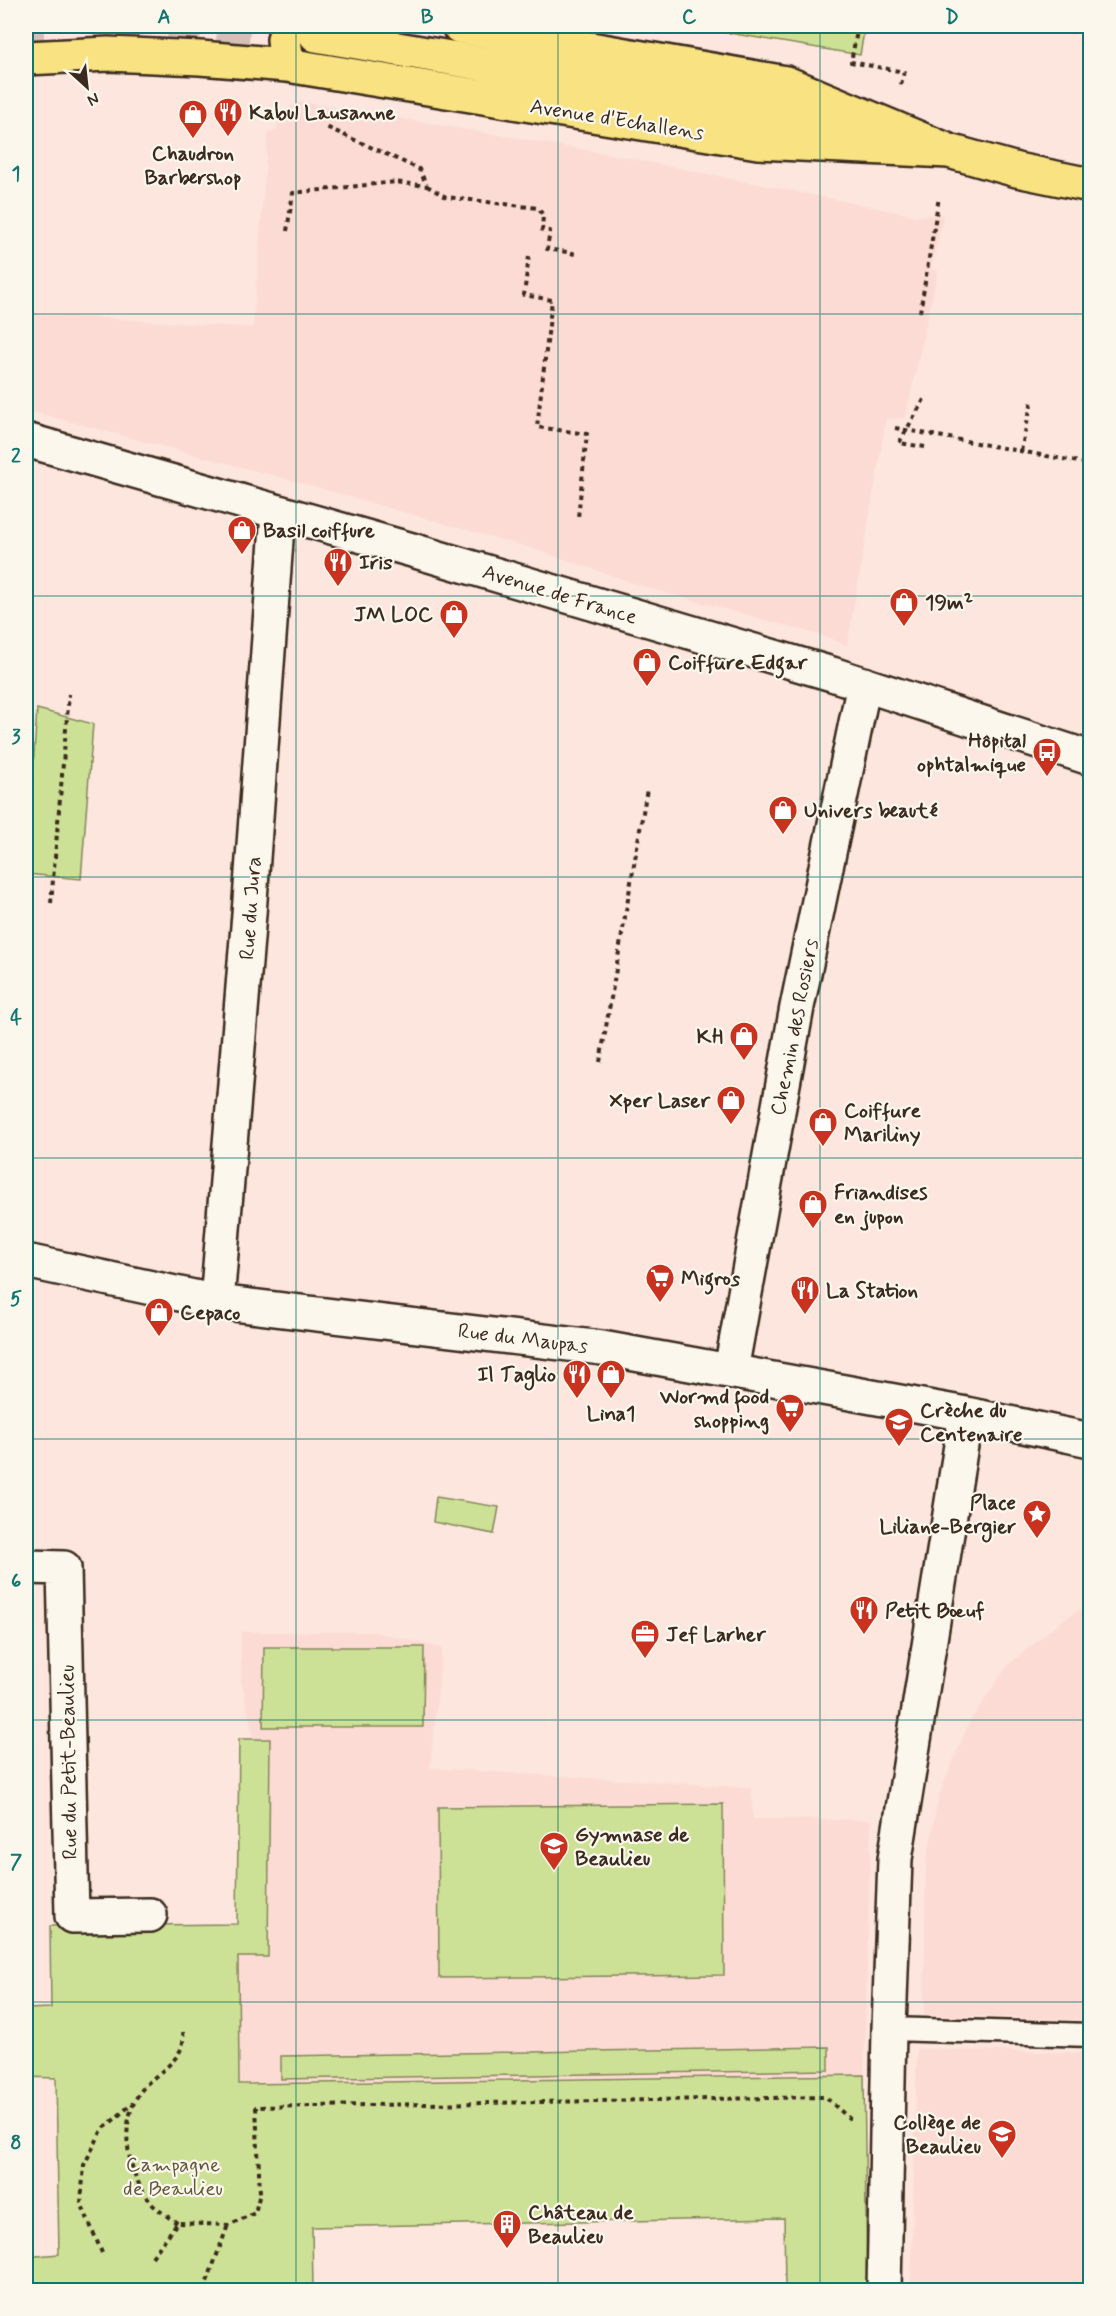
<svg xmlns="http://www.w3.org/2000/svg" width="1116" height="2316" font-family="Mynerve,sans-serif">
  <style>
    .built { fill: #fcdbd4 }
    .green { fill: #cde196; stroke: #84865a; stroke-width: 1.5 }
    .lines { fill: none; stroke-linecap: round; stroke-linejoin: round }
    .primary-tunnel { stroke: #d5c0b8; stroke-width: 33; stroke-dasharray: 33 16; stroke-linecap: butt }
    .lane-casing { stroke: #3b2a1e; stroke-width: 27 }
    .street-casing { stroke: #3b2a1e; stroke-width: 38 }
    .primary-casing { stroke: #3b2a1e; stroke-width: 38 }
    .path { stroke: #3b2a1e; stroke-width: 4; stroke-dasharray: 4.5 4.5; stroke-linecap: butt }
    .lane { stroke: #fbf7ec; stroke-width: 22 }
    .street { stroke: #fbf7ec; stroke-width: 33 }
    .primary { stroke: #f8e281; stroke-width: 33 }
    .grid { fill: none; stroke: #0f766e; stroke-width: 1.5; stroke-opacity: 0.55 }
    .labels { text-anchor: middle; stroke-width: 4.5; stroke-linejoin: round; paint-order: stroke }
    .poi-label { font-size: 21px; font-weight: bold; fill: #3b2a1e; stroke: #fbf7ec; text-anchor: start }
    .street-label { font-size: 21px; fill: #3b2a1e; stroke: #fbf7ec }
    .park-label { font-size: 21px; fill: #60583c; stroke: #fbf7ec }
    .neatline { fill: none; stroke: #0f766e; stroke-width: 2 }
    .grid-label { font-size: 20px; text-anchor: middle; font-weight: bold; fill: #0f766e }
  </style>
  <rect width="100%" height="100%" fill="#fce6de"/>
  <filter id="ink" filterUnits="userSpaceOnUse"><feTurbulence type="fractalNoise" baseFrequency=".0167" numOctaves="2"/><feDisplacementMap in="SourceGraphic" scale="12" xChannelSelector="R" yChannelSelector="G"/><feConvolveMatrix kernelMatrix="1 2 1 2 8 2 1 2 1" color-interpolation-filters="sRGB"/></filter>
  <g filter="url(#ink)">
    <path class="built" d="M302,102L598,152L917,216L943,215L931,269L938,271L905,418L886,419L847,646L827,637L645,587L534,549L298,482L26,410V313L253,328L268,133L276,131L279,118L290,107Z
      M1090,1604V2020L924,2015L926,1865L939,1795L969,1723L1008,1665L1064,1619Z
      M241,1632H374L442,1648L430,1768L751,1788L753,1819L871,1820L864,2075L239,2084V1739H254L241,1679Z
      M917,2049L1090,2053V2290H911Z"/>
    <path class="green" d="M687,26H865L860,55Z
      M37,709L93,724L81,879L26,874Z
      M436,1497L499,1507L494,1534L433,1522Z
      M264,1647H424L423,1727H263Z
      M239,1739H270L268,1957H238L239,2084L864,2075L867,2287L785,2288L784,2218L312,2227L313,2290H26V2257L59,2254L56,2078L26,2077V2009L51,2008L50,1926L237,1924Z
      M723,1804L724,1975L439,1978L438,1807Z
      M829,2047V2070L281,2079V2056Z"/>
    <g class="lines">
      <path class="primary-tunnel" d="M26,26H44
        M168,26L313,35"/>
      <g class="lane-casing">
        <path id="lane" d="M889,2029L1090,2035"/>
      </g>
      <g class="street-casing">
        <path id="street" d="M26,440L412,550L832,674L1090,758
          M26,1261L217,1302L602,1348L966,1414L1090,1440
          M217,1302L249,914L278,513
          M731,1370L797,1007L864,684
          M26,1567L64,1568L72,1916L150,1915
          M884,2290L889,2029L895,1859L966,1414"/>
      </g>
      <g class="primary-casing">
        <path id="primary" d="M459,26L786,83L949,151L1017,170L1090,185
          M316,35L771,113L856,131
          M26,58L108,54L200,58L287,65L758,142L949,151
          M287,65L284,39L288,26"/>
      </g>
      <path class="path" d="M858,26L851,62L904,72L900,89
        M427,186L446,197L538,208L543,215L542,230L550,231L547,249L573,253L572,257
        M287,231L293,193L395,182L427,186L419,169L324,126
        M529,256L524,295L552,300L537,427L587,434L578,517
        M920,312L939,197
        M895,428L1090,464
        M925,447L899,443L926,396
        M1021,451L1032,400
        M51,903L69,694
        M600,1062L647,789
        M177,2223C169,2217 158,2211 151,2203C126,2172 116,2118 145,2086C160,2070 187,2058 183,2032
        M102,2253L81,2203L84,2165L102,2130L133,2103
        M152,2257L177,2223L228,2225L255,2213L260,2193L256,2107L825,2097L850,2119
        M204,2290L228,2225"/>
      <use href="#lane" class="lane"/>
      <use href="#street" class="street"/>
      <use href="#primary" class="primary"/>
    </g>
  </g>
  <path class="grid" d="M296,26V2290M558,26V2290M820,26V2290M26,314H1090M26,596H1090M26,877H1090M26,1158H1090M26,1439H1090M26,1720H1090M26,2002H1090"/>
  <defs>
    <g id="restaurant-pin" transform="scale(1.5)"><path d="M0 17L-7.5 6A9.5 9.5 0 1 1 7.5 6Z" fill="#c8321e" stroke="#fbf7ec"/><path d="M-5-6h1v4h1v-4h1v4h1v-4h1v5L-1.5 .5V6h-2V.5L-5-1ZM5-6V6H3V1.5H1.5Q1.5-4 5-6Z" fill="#fff"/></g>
    <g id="shop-pin" transform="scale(1.5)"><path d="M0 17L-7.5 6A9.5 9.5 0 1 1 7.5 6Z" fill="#c8321e" stroke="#fbf7ec"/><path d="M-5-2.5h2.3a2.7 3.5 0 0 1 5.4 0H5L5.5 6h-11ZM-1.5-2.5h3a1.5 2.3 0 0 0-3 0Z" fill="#fff"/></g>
    <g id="bus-pin" transform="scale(1.5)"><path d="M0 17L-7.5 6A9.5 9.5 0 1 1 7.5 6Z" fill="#c8321e" stroke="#fbf7ec"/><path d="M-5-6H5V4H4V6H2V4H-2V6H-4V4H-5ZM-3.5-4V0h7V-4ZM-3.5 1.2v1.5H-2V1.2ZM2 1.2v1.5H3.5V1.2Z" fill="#fff"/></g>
    <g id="supermarket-pin" transform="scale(1.5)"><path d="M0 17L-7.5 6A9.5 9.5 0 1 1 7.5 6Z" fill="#c8321e" stroke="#fbf7ec"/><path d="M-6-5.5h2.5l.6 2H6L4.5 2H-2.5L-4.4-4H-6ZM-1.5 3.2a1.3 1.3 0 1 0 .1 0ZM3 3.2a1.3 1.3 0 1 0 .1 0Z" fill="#fff"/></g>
    <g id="school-pin" transform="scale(1.5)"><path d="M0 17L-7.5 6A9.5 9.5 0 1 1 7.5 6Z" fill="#c8321e" stroke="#fbf7ec"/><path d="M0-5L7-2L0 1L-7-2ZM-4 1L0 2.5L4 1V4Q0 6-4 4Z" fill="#fff"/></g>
    <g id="sight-pin" transform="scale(1.5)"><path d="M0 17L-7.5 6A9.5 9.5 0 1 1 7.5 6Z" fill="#c8321e" stroke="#fbf7ec"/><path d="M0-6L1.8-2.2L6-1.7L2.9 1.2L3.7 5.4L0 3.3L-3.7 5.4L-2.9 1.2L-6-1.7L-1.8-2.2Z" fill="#fff"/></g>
    <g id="office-pin" transform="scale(1.5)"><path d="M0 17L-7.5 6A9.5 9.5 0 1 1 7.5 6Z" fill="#c8321e" stroke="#fbf7ec"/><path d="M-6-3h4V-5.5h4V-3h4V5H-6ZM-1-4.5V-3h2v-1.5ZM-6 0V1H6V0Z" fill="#fff"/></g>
    <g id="building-pin" transform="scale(1.5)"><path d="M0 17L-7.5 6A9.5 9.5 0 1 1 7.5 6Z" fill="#c8321e" stroke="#fbf7ec"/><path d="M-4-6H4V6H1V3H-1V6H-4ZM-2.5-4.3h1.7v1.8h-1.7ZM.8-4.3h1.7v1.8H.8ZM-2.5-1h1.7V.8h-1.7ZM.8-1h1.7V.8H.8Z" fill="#fff"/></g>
  </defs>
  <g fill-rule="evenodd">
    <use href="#restaurant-pin" x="228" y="112"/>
    <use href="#shop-pin" x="193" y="114"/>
    <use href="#shop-pin" x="242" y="530"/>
    <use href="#restaurant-pin" x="338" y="562"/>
    <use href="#shop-pin" x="904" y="602"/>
    <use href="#shop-pin" x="454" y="614"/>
    <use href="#shop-pin" x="647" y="662"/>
    <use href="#bus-pin" x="1047" y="752"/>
    <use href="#shop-pin" x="783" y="810"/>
    <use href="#shop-pin" x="744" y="1036"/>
    <use href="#shop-pin" x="731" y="1100"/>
    <use href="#shop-pin" x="823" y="1122"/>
    <use href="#shop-pin" x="813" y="1204"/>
    <use href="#supermarket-pin" x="660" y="1278"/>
    <use href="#restaurant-pin" x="805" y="1290"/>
    <use href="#shop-pin" x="159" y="1312"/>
    <use href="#restaurant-pin" x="577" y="1374"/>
    <use href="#shop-pin" x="611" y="1374"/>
    <use href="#supermarket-pin" x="790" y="1408"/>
    <use href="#school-pin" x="899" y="1422"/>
    <use href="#sight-pin" x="1037" y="1514"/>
    <use href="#restaurant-pin" x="864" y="1610"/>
    <use href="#office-pin" x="645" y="1634"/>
    <use href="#school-pin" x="554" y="1846"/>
    <use href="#school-pin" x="1002" y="2134"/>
    <use href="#building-pin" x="507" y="2224"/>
  </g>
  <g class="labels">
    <g class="poi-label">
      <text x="249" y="119">Kabul Lausanne</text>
      <text x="193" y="160" text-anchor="middle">Chaudron<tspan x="193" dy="24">Barbershop</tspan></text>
      <text x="263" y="537">Basil coiffure</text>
      <text x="359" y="569">Iris</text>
      <text x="925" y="609">19m²</text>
      <text x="433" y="621" text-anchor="end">JM LOC</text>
      <text x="668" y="669">Coiffure Edgar</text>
      <text x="1026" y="747" text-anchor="end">Hôpital<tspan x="1026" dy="24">ophtalmique</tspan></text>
      <text x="804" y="817">Univers beauté</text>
      <text x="723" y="1043" text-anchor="end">KH</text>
      <text x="710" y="1107" text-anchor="end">Xper Laser</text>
      <text x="844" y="1117">Coiffure<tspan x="844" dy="24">Mariliny</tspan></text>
      <text x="834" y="1199">Friandises<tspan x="834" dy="24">en jupon</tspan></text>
      <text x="681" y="1285">Migros</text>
      <text x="826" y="1297">La Station</text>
      <text x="180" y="1319">Cepaco</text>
      <text x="556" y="1381" text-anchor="end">Il Taglio</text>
      <text x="769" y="1403" text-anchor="end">Wormd food<tspan x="769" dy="24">shopping</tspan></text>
      <text x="920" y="1417">Crèche du<tspan x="920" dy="24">Centenaire</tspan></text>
      <text x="611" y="1420" text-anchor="middle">Lina1</text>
      <text x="1016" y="1509" text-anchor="end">Place<tspan x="1016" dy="24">Liliane-Bergier</tspan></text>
      <text x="885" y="1617">Petit Bœuf</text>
      <text x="666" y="1641">Jef Larher</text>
      <text x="575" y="1841">Gymnase de<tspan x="575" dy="24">Beaulieu</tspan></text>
      <text x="981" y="2129" text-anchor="end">Collège de<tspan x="981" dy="24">Beaulieu</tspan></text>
      <text x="528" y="2219">Château de<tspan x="528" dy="24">Beaulieu</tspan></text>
    </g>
    <g class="street-label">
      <text transform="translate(617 119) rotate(9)" y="7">Avenue d'Echallens</text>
      <text transform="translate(560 594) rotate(17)" y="7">Avenue de France</text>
      <text transform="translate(250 908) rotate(-86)" y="7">Rue du Jura</text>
      <text transform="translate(794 1027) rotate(-79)" y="7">Chemin des Rosiers</text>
      <text transform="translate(523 1338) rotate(7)" y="7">Rue du Maupas</text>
      <text transform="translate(68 1762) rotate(-91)" y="7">Rue du Petit-Beaulieu</text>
    </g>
    <g class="park-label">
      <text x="173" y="2171">Campagne<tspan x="173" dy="24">de Beaulieu</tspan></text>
    </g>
  </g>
  <rect width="1116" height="2316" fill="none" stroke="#fbf7ec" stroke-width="66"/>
  <g transform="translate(87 87) rotate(153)" stroke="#fbf7ec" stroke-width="4.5" paint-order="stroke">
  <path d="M0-4.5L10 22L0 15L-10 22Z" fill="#3b2a1e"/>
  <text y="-9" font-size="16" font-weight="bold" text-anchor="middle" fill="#3b2a1e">N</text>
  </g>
  <rect x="33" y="33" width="1050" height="2250" class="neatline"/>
  <g class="grid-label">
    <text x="164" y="23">A</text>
    <text x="427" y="23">B</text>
    <text x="689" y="23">C</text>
    <text x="952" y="23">D</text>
    <text x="16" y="180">1</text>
    <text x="16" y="462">2</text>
    <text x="16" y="743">3</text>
    <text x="16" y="1024">4</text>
    <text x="16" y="1305">5</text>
    <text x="16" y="1587">6</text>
    <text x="16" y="1868">7</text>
    <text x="16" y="2149">8</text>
  </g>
</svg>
